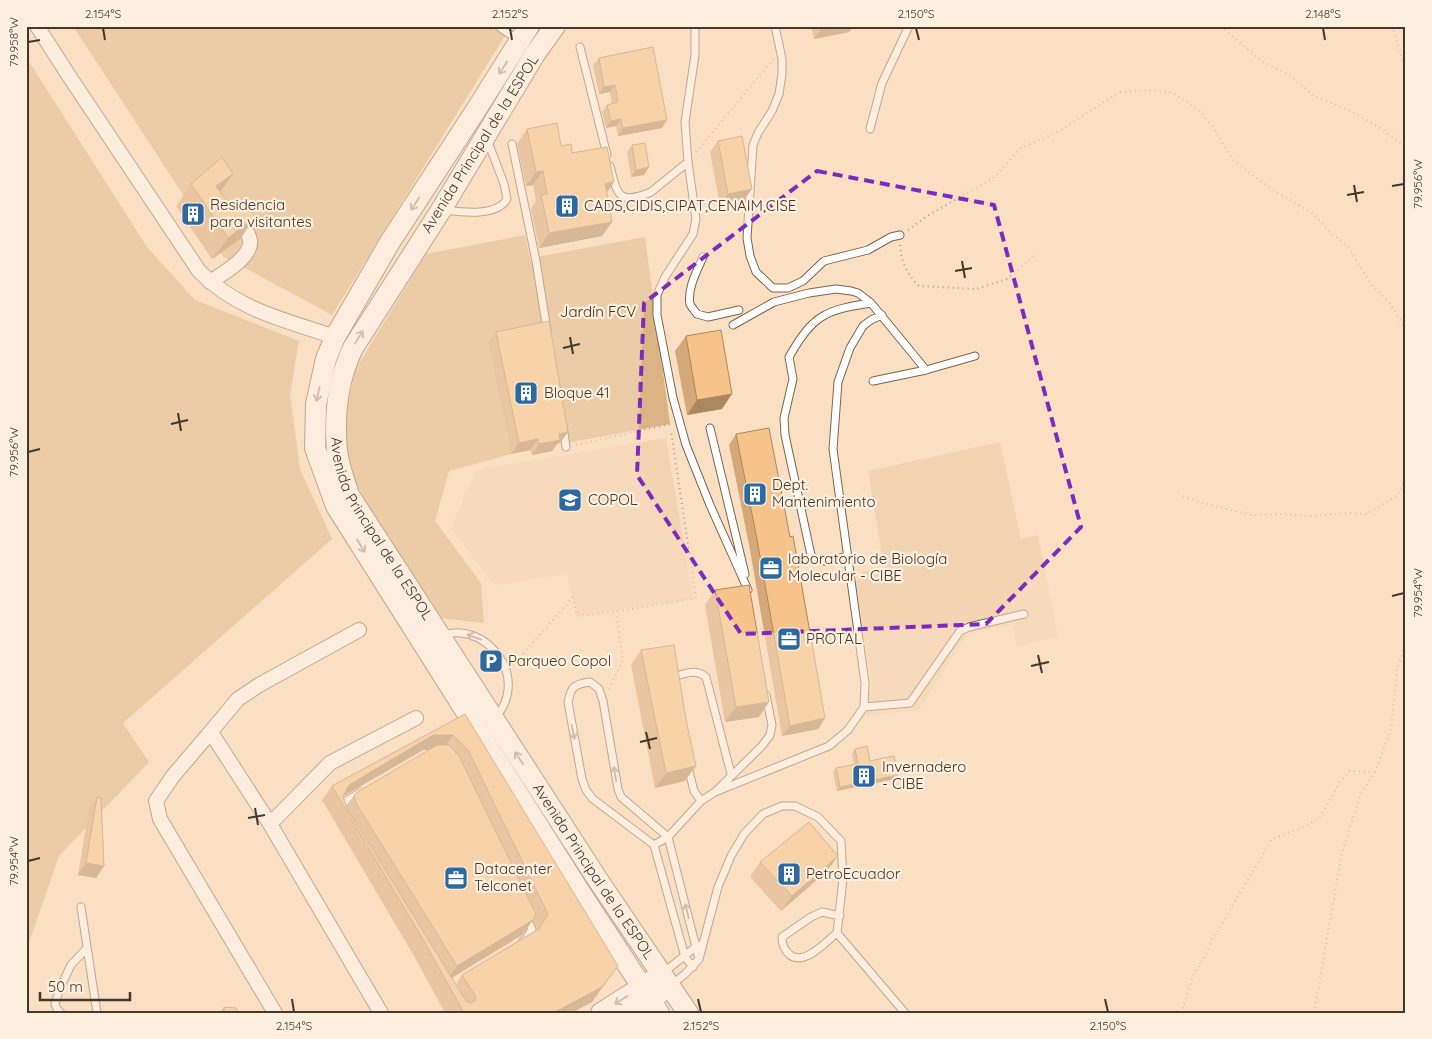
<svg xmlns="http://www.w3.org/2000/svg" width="1432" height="1039" font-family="Quicksand,sans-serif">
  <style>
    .built { fill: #f3d4b2 }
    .green { fill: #dcb385 }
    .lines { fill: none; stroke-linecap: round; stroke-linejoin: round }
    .lane-casing { stroke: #7c654b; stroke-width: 9 }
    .street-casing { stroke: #7c654b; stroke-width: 16 }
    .secondary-casing { stroke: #7c654b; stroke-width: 22 }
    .path { stroke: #af9b86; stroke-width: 2; stroke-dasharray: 1 4; stroke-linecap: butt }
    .lane { stroke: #fff; stroke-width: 7 }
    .street { stroke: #fff; stroke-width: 14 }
    .secondary { stroke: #fff; stroke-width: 20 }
    .wall { fill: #d4a878; fill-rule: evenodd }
    .shaded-wall { fill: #ac8861 }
    .building { fill: #f6c38b; stroke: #ac8861; fill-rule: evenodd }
    .oneway { stroke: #a19c96 }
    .marked { fill: none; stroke: #7b2cbf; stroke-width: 4; stroke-dasharray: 10 6; stroke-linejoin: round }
    .ticks { fill: none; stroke: #43382d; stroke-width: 2 }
    .labels { text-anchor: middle; stroke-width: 4.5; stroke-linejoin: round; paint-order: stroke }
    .street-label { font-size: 15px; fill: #43382d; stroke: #ffefde }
    .poi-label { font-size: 15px; fill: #43382d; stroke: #ffefde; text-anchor: start }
    .park-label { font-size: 15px; fill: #492f0f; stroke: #ffefde }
    .neatline { fill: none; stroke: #43382d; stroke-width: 2 }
    .ticks-label { font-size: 12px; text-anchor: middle; fill: #43382d }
  </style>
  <rect width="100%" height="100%" fill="#fadfc3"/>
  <path class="built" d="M666,438L693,599L577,616L567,574L495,585L451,529L476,470Z
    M1000,442L1021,539L1038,535L1058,636L1017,647L1013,624L967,634L919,710L866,716L872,686L856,583L862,572L884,568L868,471Z"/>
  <path class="green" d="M73,26H511L332,315L223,256Z
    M26,57L147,247L195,300L299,341L290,394L300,469L332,539L123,723L149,762L59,856L26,951Z
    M525,235L532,267L531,258L645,237L670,424L566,443L488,344L511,454L449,471L435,521L481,583L484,623L439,618L366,505L344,462L346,414L355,370L426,254Z"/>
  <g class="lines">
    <g class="lane-casing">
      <path id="lane" d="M498,26L519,41
        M695,26V55L685,122L688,162L696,219L693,234L665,277L657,295V315L673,398L686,445L710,505L748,590
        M775,26L782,59V74L779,94L772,111L758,133L753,145L747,238L750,256L756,272L773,288H788L803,281L824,261L868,250L891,237L900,235
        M580,47L607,155
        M870,129L882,83L909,26
        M512,144L536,261L547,330
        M610,166C617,194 618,206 651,192L688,162
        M444,210C461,212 497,217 507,199L504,184L487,139
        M703,257C697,271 687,289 690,304C691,307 695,311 697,314L708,317L739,310
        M733,325L774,302L809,293L836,289L851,291L858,293L871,303L926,370L975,356
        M873,381L926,370
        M563,427L566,447
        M710,428L745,574
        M848,556C835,559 820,566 811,555L785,435L784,418L793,379L789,357C813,315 825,310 871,303
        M442,635C448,634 455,632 461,633C488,636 511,662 508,690C507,701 502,709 496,718
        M674,680L677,676C688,672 697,670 706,677L731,774
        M864,707L910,703L960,631L969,627L1024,614
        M688,767L694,791L701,801
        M715,792L829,746L848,730L864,707L865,683L833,449L838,382L850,348L863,326L871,320L882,315
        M340,807L341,804L361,792
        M654,845L668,837L701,801L715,792L762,746L770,735L772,725L766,695
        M81,907L97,1013
        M837,933L905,1013
        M523,941L526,939L532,929L526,917
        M693,967L685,957L654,845L593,799L586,790L582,779L568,702C571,687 574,684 590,682L599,689L603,701L618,789L621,797L668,837L699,959
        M663,973L698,945
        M670,986L685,974L699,959L718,887L731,856L744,834L763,814L782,806H795L818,817L841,841L843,879L837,933C825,942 805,966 790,955C784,950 782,945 782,937L811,917L822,912L840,916
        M61,1013L57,1009L55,1004L60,988L71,965L87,948"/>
    </g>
    <g class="street-casing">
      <path id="street" d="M37,26L69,76L199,271C237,310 285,320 335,337
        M210,282C222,274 253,257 250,240C248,231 241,223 236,215
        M208,735L238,699L259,685L359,630
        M270,824L330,763L416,718
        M275,1013L160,819L156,801L173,776L208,735L214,737L270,824L381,1013"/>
    </g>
    <g class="secondary-casing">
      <g id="secondary">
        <path d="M529,26L476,110L390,242L335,337L326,359L316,404L315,448L336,506L580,892L659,1013"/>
        <path id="s1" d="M555,26L535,54L441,210L353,348C338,379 334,416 337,450C338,465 345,481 349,495L598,880L688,1013"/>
        <path d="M601,1013L653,980"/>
        <path d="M631,1013L660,993"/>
      </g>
    </g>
    <path class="path" d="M1221,26L1261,61L1291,76L1314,96L1349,110L1382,129L1406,147
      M1392,26L1406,70
      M696,152L773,59
      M908,230L927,216L995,177L1021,148L1060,131L1119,92L1152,90L1173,93L1200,111L1215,130L1232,159L1270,188L1314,214L1329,231L1349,248L1372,286L1390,303L1406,329
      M900,245C901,262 907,274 919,286L976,289L1007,279L1035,255
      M576,445L670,424L671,426
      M1183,496L1202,503L1252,515L1279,514L1312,516L1349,513L1367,514L1397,496L1406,477
      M573,597L577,616L615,612L696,598L671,431
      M513,665L573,597
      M609,689L623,660L616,613
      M1181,1013L1193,976L1207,953L1213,936L1217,932L1272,839L1306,826L1320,817L1340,782L1349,771L1374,772
      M1314,1013L1342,853L1360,796L1375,772L1391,729L1397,670L1406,642"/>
    <use href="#lane" class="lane"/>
    <use href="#street" class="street"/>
    <use href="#secondary" class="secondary"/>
  </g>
  <path class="wall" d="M811,26H853L849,32L814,39Z
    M599,58L667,120L662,128L618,136L616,126L606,128L602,112L607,105L612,104L610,92L599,94L593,65Z
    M527,129L561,146L572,153L607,192L602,236L539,248L531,209L536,201L533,185L526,186L517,144Z
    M718,141L752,189L744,200L720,205L710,152Z
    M632,145L649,167L644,175L631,177L627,153Z
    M191,184L220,192L232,209L255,217L240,239L212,259L176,206Z
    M496,332L560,443L557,444L552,451L532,455L530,450L511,454L488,343Z
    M686,336L722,409L687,415L675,351Z
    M736,434L825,718L818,729L782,736L750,550L729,445Z
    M715,590L759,717L725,722L705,605Z
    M641,650L685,781L655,788L631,665Z
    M465,714L592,1002L571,1013H445L414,956L322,800L332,786ZM423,750H429L356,793L346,806L344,796ZM533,920L537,929L536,930L462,975L456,985L452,978L522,935Z
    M855,749L870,761L895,779L837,791L833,772L836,768L854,764L852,753Z
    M97,797L104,866L96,878L78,875L89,809Z
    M760,862L827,871L781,911L750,877Z
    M224,1007V1013H220Z"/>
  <path class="shaded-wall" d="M840,26H853L849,32L814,39L820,30Z
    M615,85L610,92L599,94L604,87Z
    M621,119L616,126L606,128L611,121Z
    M667,120L662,128L618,136L623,128Z
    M649,167L644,175L631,177L636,170Z
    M543,171L533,185L526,186L536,172Z
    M233,174L217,196L216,186Z
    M614,182L604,197L605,184Z
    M752,189L744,200L720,205L728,194Z
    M255,217L240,239L212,259L228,238Z
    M612,222L602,236L539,248L549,233Z
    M732,394L722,409L687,415L697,400Z
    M568,432L560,443L557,444L552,451L532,455L539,444L559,434Z
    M538,439L530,450L511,454L519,443Z
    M769,702L759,717L725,722L736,707Z
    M825,718L818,729L782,736L790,726Z
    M433,735H453L443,750H423L340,798L349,785Z
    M696,766L685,781L655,788L666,773Z
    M898,775L895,779L837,791L840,787Z
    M838,856L827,871L781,911L792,896Z
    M86,863L104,866L96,878L78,875Z
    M533,920L522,935L446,981L457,966Z
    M618,966L592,1002L571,1013H553Z"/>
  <path class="building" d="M819,26H840L820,30Z
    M653,47L667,120L623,128L621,119L611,121L607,105L618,102L615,85L604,87L599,58Z
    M557,123L561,146L571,144L572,153L607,147L614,182L605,184L612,222L549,233L541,195L547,194L543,171L536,172L527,129Z
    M742,136L752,189L728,194L718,141Z
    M645,143L649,167L636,170L632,145Z
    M222,157L233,174L216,186L232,209L245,199L255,217L228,238L191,184Z
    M549,321L568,432L559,434L560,440L539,444L538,439L519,443L496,332Z
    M721,330L732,394L697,400L686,336Z
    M769,428L790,537L793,536L825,718L790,726L757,539L736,434Z
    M749,585L769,702L736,707L715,590Z
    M674,645L686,720L696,766L666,773L641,650Z
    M465,714L618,966L602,987L553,1013H464L424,941L332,786ZM433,735H453L468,750L548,914L539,929L462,975L476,997L475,1001L470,1003L466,1001L347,808L343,797L349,785Z
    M437,745H449L459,756L536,914L533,920L457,966L356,803L354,796L356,793Z
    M867,746L870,761L894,756L898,775L840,787L836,768L858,764L855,749Z
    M97,797L101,798L104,866L86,863Z
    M809,822L838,856L792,896L760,862Z
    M224,1007L236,1008L238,1013H224Z"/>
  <defs><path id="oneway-shaft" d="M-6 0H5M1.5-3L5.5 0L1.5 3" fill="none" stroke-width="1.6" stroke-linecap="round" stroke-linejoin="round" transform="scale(1.25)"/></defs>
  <g class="oneway">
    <use href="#oneway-shaft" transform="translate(503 68) rotate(122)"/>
    <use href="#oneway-shaft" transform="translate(415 204) rotate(123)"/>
    <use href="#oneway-shaft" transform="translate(359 337) rotate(-58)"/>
    <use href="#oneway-shaft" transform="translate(318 394) rotate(102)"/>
    <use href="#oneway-shaft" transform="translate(361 546) rotate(58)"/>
    <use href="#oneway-shaft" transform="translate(474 637) rotate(-161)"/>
    <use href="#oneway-shaft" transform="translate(573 732) rotate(79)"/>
    <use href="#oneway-shaft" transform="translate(519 758) rotate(-123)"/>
    <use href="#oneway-shaft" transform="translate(615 774) rotate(-99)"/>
    <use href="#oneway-shaft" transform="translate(687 911) rotate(-104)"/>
    <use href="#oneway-shaft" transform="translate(621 1000) rotate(148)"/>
  </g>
  <path d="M0 0H1432V1039H0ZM817,171L994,205L1081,527L986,624L741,634L637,475L644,303Z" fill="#fadfc3" fill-opacity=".55" fill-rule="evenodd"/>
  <path class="marked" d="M817,171L994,205L1081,527L986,624L741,634L637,475L644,303Z"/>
  <path class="ticks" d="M103,28L105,40M510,28L512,40M916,28L919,40M1323,28L1325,40M28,42L40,40M1354,185L1357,202M1392,186L1404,184M1347,195L1364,192M962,261L965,278M955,271L972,268M570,337L573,354M563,348L580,344M178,413L181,431M171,424L188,420M28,452L40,449M1392,596L1404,593M1038,655L1042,673M1031,666L1049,662M646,732L650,749M640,742L657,738M255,808L258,825M248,818L265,815M28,861L40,858M292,999L294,1012M698,999L701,1012M1105,999L1108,1012"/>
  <defs>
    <g id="building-square" transform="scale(1.25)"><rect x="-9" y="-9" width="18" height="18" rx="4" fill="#2c69a0" stroke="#ffefde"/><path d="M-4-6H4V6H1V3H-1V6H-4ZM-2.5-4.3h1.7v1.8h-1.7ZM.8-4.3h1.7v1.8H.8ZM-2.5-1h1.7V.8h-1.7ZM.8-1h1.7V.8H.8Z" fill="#fff"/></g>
    <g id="school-square" transform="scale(1.25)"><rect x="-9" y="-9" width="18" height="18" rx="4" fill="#2c69a0" stroke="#ffefde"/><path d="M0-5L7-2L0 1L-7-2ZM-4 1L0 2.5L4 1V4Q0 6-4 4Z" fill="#fff"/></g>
    <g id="office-square" transform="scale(1.25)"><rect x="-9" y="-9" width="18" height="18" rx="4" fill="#2c69a0" stroke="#ffefde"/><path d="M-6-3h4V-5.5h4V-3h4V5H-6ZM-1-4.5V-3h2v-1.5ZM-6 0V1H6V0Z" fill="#fff"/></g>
    <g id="parking-square" transform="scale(1.25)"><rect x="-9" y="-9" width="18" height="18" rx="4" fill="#2c69a0" stroke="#ffefde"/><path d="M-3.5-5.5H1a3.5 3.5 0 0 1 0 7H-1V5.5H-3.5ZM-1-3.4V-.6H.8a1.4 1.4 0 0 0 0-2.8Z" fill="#fff"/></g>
  </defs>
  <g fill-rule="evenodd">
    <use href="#building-square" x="567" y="206"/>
    <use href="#building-square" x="193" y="214"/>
    <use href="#building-square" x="526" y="393"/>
    <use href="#building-square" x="755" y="494"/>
    <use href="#school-square" x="570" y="500"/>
    <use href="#office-square" x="771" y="568"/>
    <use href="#office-square" x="789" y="639"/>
    <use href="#parking-square" x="491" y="661"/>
    <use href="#building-square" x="864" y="776"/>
    <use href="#building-square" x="789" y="874"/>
    <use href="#office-square" x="456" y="878"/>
  </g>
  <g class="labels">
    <g class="street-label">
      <text transform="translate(480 144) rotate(-58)" y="5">Avenida Principal de la ESPOL</text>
      <text dy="5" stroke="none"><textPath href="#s1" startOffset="575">Avenida Principal de la ESPOL</textPath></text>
      <text dy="5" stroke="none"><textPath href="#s1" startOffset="980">Avenida Principal de la ESPOL</textPath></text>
    </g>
    <g class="poi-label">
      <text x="210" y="210">Residencia<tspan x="210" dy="17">para visitantes</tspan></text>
      <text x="584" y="211">CADS,CIDIS,CIPAT,CENAIM,CISE</text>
      <text x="544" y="398">Bloque 41</text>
      <text x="772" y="490">Dept.<tspan x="772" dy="17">Mantenimiento</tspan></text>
      <text x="588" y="505">COPOL</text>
      <text x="788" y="564">laboratorio de Biología<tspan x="788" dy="17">Molecular - CIBE</tspan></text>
      <text x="806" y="644">PROTAL</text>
      <text x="508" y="666">Parqueo Copol</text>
      <text x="882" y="772">Invernadero<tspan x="882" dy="17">- CIBE</tspan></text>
      <text x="474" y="874">Datacenter<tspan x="474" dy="17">Telconet</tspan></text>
      <text x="806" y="879">PetroEcuador</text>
    </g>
    <g class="park-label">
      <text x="598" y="317">Jardín FCV</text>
    </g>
  </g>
  <rect width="1432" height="1039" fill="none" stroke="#ffefde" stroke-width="55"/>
  <path d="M40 992v8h90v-8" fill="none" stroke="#43382d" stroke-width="2.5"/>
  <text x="48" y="992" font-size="15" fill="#43382d" stroke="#ffefde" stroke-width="4" paint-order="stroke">50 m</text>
  <rect x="28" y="28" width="1376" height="984" class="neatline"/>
  <g class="ticks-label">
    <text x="103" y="18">2.154°S</text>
    <text x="510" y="18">2.152°S</text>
    <text x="916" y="18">2.150°S</text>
    <text x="1323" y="18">2.148°S</text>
    <text transform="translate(14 42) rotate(-90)" y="4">79.958°W</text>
    <text transform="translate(1418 184) rotate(-90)" y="4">79.956°W</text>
    <text transform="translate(14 452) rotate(-90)" y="4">79.956°W</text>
    <text transform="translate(1418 593) rotate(-90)" y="4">79.954°W</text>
    <text transform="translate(14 861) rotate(-90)" y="4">79.954°W</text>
    <text x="294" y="1030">2.154°S</text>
    <text x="701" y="1030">2.152°S</text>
    <text x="1108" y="1030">2.150°S</text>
  </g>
</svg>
